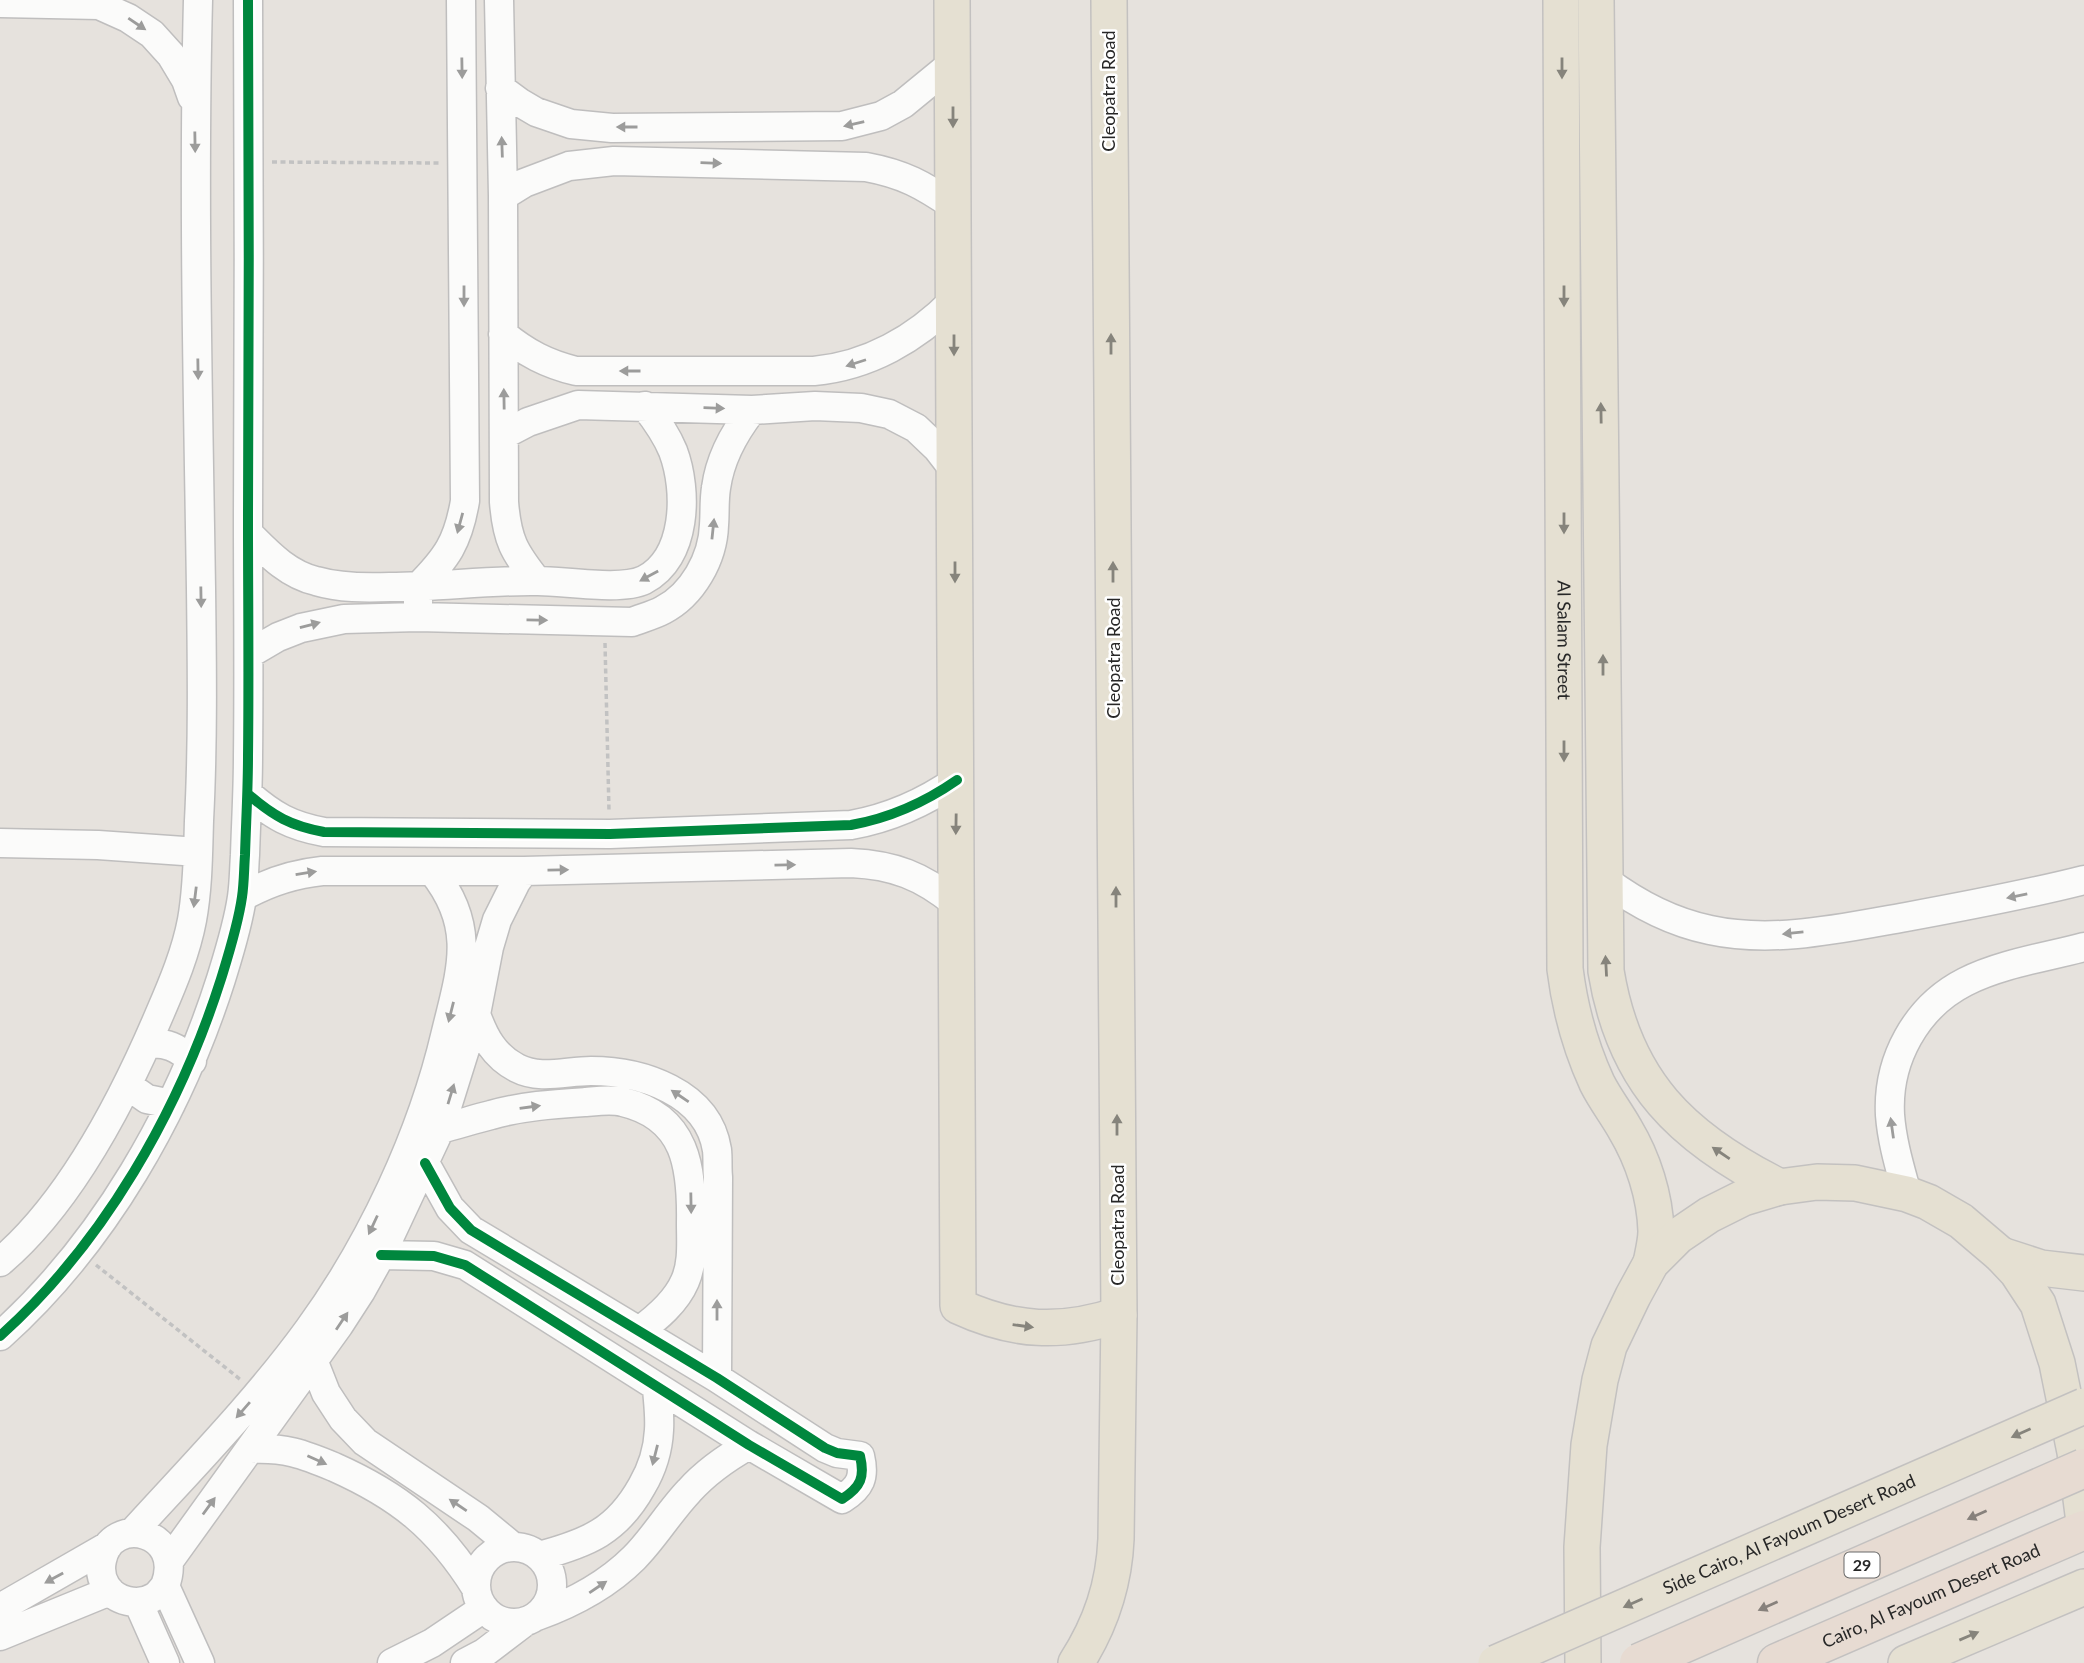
<svg xmlns="http://www.w3.org/2000/svg" width="2084" height="1663" font-family="Lato,sans-serif">
  <style>
    .lines { fill: none; stroke-linecap: round; stroke-linejoin: round }
    .minor-casing { stroke: #bfbebe; stroke-width: 31 }
    .major-casing { stroke: #c3c1c0; stroke-width: 38 }
    .highway-casing { stroke: #c3c1c0; stroke-width: 41 }
    .path { stroke: #c2c2c2; stroke-width: 3.5; stroke-dasharray: 5 3.5; stroke-linecap: butt }
    .minor { stroke: #fbfbfa; stroke-width: 28 }
    .major { stroke: #e5e0d2; stroke-width: 35 }
    .highway { stroke: #e7dbd2; stroke-width: 38 }
    .major-bridge-casing { stroke: #c3c1c0; stroke-width: 38; stroke-linecap: butt }
    .highway-bridge-casing { stroke: #c3c1c0; stroke-width: 41; stroke-linecap: butt }
    .major-bridge { stroke: #e5e0d2; stroke-width: 35 }
    .highway-bridge { stroke: #e7dbd2; stroke-width: 38 }
    .cycleway-casing { stroke: #fff; stroke-width: 15 }
    .cycleway { stroke: #00873e; stroke-width: 10 }
    .oneway { fill: #9c9c9b }
    .oneway2 { fill: #86847c }
    .oneway3 { fill: #87817c }
    .labels { text-anchor: middle; stroke-width: 5; stroke-linejoin: round; paint-order: stroke }
    .shield { fill: #fff; stroke: #686868; stroke-width: 2 }
    .shield-label { font-size: 16px; font-weight: bold; fill: #272727 }
    .street-label { font-size: 18px; fill: #272727; stroke: #fff }
  </style>
  <rect width="100%" height="100%" fill="#e6e2dd"/>
  <g class="lines">
    <g class="minor-casing">
      <path id="minor" d="M499,0L503,196L504,502C507,540 514,552 537,581
        M0,3L99,5L128,18L152,34L171,55L186,80L192,97
        M500,88L519,102L536,112L571,124L612,128L842,126L881,116L903,104L953,63
        M503,196L524,183L569,166L614,161L866,167C904,174 923,185 954,206
        M503,334C526,353 547,364 576,371H814C868,366 916,339 954,300
        M505,434L528,422L578,405L752,410L815,406L861,408L889,414L916,428L937,448L954,470
        M248,533C268,553 287,574 316,581C340,588 365,588 390,587C439,587 489,580 538,581C565,581 621,591 644,580C687,558 688,491 673,451C666,434 656,420 645,406
        M418,617V587C447,558 458,542 465,501L461,0
        M249,654L278,637L301,628L344,619L418,617L632,622C642,618 654,615 663,610C692,595 713,559 714,525C715,513 714,500 716,488C720,458 734,433 752,410
        M248,794C273,816 291,826 324,832L610,834L851,825C890,818 924,803 957,780
        M0,843L98,845L198,852
        M1605,880C1637,904 1671,922 1710,930C1774,944 1843,928 1906,917C1966,906 2025,895 2084,880
        M242,897C268,882 293,874 322,871H524L851,863C894,865 922,876 955,903
        M476,1014C484,1037 494,1056 517,1068C540,1080 566,1071 591,1071C641,1071 708,1092 717,1150C718,1159 717,1168 718,1177L717,1378
        M147,1044C166,1042 178,1047 192,1061
        M127,1085L147,1099L171,1104
        M440,1129C457,1125 474,1119 491,1115C522,1106 555,1104 586,1102C598,1101 612,1099 623,1102C687,1117 692,1168 691,1223C691,1243 693,1263 685,1281C676,1302 657,1318 639,1331
        M1907,1194C1900,1168 1892,1142 1890,1115C1887,1060 1916,1007 1965,982C2000,964 2046,957 2084,947
        M381,1255L434,1256L465,1265L749,1445L842,1499C861,1487 865,1477 860,1456L837,1453L825,1448L717,1378L471,1230L450,1208L425,1163
        M0,1262C71,1202 124,1098 160,1013C173,983 186,952 192,920C198,887 198,853 199,821C203,743 202,666 201,589C198,393 193,196 198,0
        M0,1336C104,1243 179,1111 221,979C229,953 238,925 242,897C244,884 244,869 245,855C246,822 248,789 248,756C249,676 248,596 248,516C249,344 249,172 248,0
        M313,1360L326,1393L343,1419L365,1442L478,1518L512,1546
        M250,1449C284,1447 303,1454 334,1467C399,1496 438,1527 476,1588
        M132,1533C192,1467 256,1402 309,1329C371,1244 422,1135 446,1032C461,970 477,927 433,872
        M476 1585a38 38 0 1 1 76 0a38 38 0 1 1-76 0Z
        M539,1556C588,1543 617,1531 642,1486C652,1469 658,1451 659,1430C660,1416 658,1402 657,1388
        M169,1561L339,1325L361,1291L381,1255L440,1129L476,1014L489,947L497,920L516,882L524,871
        M165,1586C162,1589 158,1595 154,1597C138,1607 115,1601 106,1586C101,1578 100,1569 102,1560C111,1514 186,1530 165,1586L200,1663
        M138,1602L165,1663
        M0,1608L108,1546
        M537,1616C573,1603 606,1586 634,1558C654,1538 669,1512 689,1491C706,1472 726,1458 749,1445
        M0,1636L110,1591
        M392,1663L432,1643L484,1608
        M465,1663L484,1653L526,1621"/>
    </g>
    <g class="major-casing">
      <g id="major">
        <path d="M952,0L958,1306C1014,1332 1061,1334 1119,1315"/>
        <path id="s1" d="M1561,0L1565,969C1570,1009 1580,1046 1597,1083C1605,1099 1616,1113 1625,1129C1643,1159 1655,1196 1656,1231C1656,1241 1653,1253 1651,1263"/>
        <path d="M1596,0L1606,971C1624,1082 1682,1138 1780,1187"/>
        <path d="M2001,1255L2041,1268L2084,1273"/>
        <path d="M1076,1663C1101,1624 1114,1585 1116,1539L1119,1315L1109,0"/>
        <path d="M1583,1663L1582,1547L1589,1445L1600,1380L1609,1346L1633,1296L1651,1263L1678,1236L1709,1215L1743,1198L1780,1187L1817,1182L1855,1183L1907,1194L1928,1202L1961,1221L2001,1255L2017,1272L2038,1304L2057,1363L2075,1452L2084,1522"/>
        <path d="M1906,1663L2084,1587"/>
      </g>
    </g>
    <g class="highway-casing">
      <g id="highway">
        <path id="s2" d="M1777,1663L2084,1530"/>
      </g>
    </g>
    <path class="path" d="M272,162L440,163
      M605,643L609,811
      M96,1265L241,1380"/>
    <use href="#minor" class="minor"/>
    <use href="#major" class="major"/>
    <use href="#highway" class="highway"/>
    <g class="major-bridge-casing">
      <g id="major-bridge">
        <path id="s3" d="M1496,1663L2084,1406"/>
      </g>
    </g>
    <g class="highway-bridge-casing">
      <path id="highway-bridge" d="M1639,1663L2084,1468"/>
    </g>
    <use href="#major-bridge" class="major-bridge"/>
    <use href="#highway-bridge" class="highway-bridge"/>
    <g class="cycleway-casing">
      <path id="cycleway" d="M248,794C273,816 291,826 324,832L610,834L851,825C890,818 924,803 957,780
        M381,1255L434,1256L465,1265L749,1445L842,1499C861,1487 865,1477 860,1456L837,1453L825,1448L717,1378L471,1230L450,1208L425,1163
        M0,1336C104,1243 179,1111 221,979C229,953 238,925 242,897C244,884 244,869 245,855C246,822 248,789 248,756C249,676 248,596 248,516C249,344 249,172 248,0"/>
    </g>
    <use href="#cycleway" class="cycleway"/>
  </g>
  <defs><path id="oneway-solid" d="M-6-.8H1V-3.2L6.5 0L1 3.2V.8H-6Z" transform="scale(1.75)"/></defs>
  <g class="oneway">
    <use href="#oneway-solid" transform="translate(137 24) rotate(34)"/>
    <use href="#oneway-solid" transform="translate(462 68) rotate(89)"/>
    <use href="#oneway-solid" transform="translate(854 124) rotate(167)"/>
    <use href="#oneway-solid" transform="translate(627 127) rotate(180)"/>
    <use href="#oneway-solid" transform="translate(195 142) rotate(89)"/>
    <use href="#oneway-solid" transform="translate(502 147) rotate(-92)"/>
    <use href="#oneway-solid" transform="translate(711 163) rotate(2)"/>
    <use href="#oneway-solid" transform="translate(464 296) rotate(90)"/>
    <use href="#oneway-solid" transform="translate(856 363) rotate(162)"/>
    <use href="#oneway-solid" transform="translate(198 369) rotate(89)"/>
    <use href="#oneway-solid" transform="translate(630 371) rotate(-180)"/>
    <use href="#oneway-solid" transform="translate(504 399) rotate(-91)"/>
    <use href="#oneway-solid" transform="translate(714 408) rotate(2)"/>
    <use href="#oneway-solid" transform="translate(460 523) rotate(105)"/>
    <use href="#oneway-solid" transform="translate(713 529) rotate(-84)"/>
    <use href="#oneway-solid" transform="translate(649 576) rotate(151)"/>
    <use href="#oneway-solid" transform="translate(201 597) rotate(89)"/>
    <use href="#oneway-solid" transform="translate(537 620) rotate(1)"/>
    <use href="#oneway-solid" transform="translate(310 625) rotate(-15)"/>
    <use href="#oneway-solid" transform="translate(785 865) rotate(-1)"/>
    <use href="#oneway-solid" transform="translate(558 870) rotate(-1)"/>
    <use href="#oneway-solid" transform="translate(306 873) rotate(-9)"/>
    <use href="#oneway-solid" transform="translate(2017 896) rotate(168)"/>
    <use href="#oneway-solid" transform="translate(195 897) rotate(97)"/>
    <use href="#oneway-solid" transform="translate(1793 933) rotate(174)"/>
    <use href="#oneway-solid" transform="translate(451 1012) rotate(104)"/>
    <use href="#oneway-solid" transform="translate(451 1094) rotate(-73)"/>
    <use href="#oneway-solid" transform="translate(680 1096) rotate(-146)"/>
    <use href="#oneway-solid" transform="translate(530 1107) rotate(-8)"/>
    <use href="#oneway-solid" transform="translate(1892 1128) rotate(-98)"/>
    <use href="#oneway-solid" transform="translate(691 1203) rotate(89)"/>
    <use href="#oneway-solid" transform="translate(373 1225) rotate(115)"/>
    <use href="#oneway-solid" transform="translate(717 1310) rotate(-90)"/>
    <use href="#oneway-solid" transform="translate(342 1321) rotate(-56)"/>
    <use href="#oneway-solid" transform="translate(243 1410) rotate(131)"/>
    <use href="#oneway-solid" transform="translate(655 1455) rotate(104)"/>
    <use href="#oneway-solid" transform="translate(317 1460) rotate(24)"/>
    <use href="#oneway-solid" transform="translate(458 1505) rotate(-146)"/>
    <use href="#oneway-solid" transform="translate(209 1506) rotate(-54)"/>
    <use href="#oneway-solid" transform="translate(54 1578) rotate(151)"/>
    <use href="#oneway-solid" transform="translate(598 1587) rotate(-34)"/>
  </g>
  <g class="oneway2">
    <use href="#oneway-solid" transform="translate(1562 68) rotate(90)"/>
    <use href="#oneway-solid" transform="translate(953 117) rotate(90)"/>
    <use href="#oneway-solid" transform="translate(1564 296) rotate(90)"/>
    <use href="#oneway-solid" transform="translate(1111 344) rotate(-90)"/>
    <use href="#oneway-solid" transform="translate(954 345) rotate(90)"/>
    <use href="#oneway-solid" transform="translate(1601 413) rotate(-91)"/>
    <use href="#oneway-solid" transform="translate(1564 523) rotate(90)"/>
    <use href="#oneway-solid" transform="translate(955 572) rotate(90)"/>
    <use href="#oneway-solid" transform="translate(1113 572) rotate(-90)"/>
    <use href="#oneway-solid" transform="translate(1603 665) rotate(-90)"/>
    <use href="#oneway-solid" transform="translate(1564 751) rotate(90)"/>
    <use href="#oneway-solid" transform="translate(956 824) rotate(91)"/>
    <use href="#oneway-solid" transform="translate(1116 897) rotate(-90)"/>
    <use href="#oneway-solid" transform="translate(1606 966) rotate(-93)"/>
    <use href="#oneway-solid" transform="translate(1117 1125) rotate(-90)"/>
    <use href="#oneway-solid" transform="translate(1721 1153) rotate(-146)"/>
    <use href="#oneway-solid" transform="translate(1023 1326) rotate(8)"/>
    <use href="#oneway-solid" transform="translate(2021 1433) rotate(156)"/>
    <use href="#oneway-solid" transform="translate(1633 1603) rotate(156)"/>
    <use href="#oneway-solid" transform="translate(1969 1636) rotate(-23)"/>
  </g>
  <g class="oneway3">
    <use href="#oneway-solid" transform="translate(1977 1515) rotate(156)"/>
    <use href="#oneway-solid" transform="translate(1768 1606) rotate(156)"/>
  </g>
  <g class="labels">
    <rect class="shield" x="1844.5" y="1552.5" width="35" height="25" rx="5"/>
    <g class="shield-label">
      <text x="1862" y="1571">29</text>
    </g>
    <g class="street-label">
      <text transform="translate(1109 91) rotate(-90)" y="6">Cleopatra Road</text>
      <text dy="6" stroke="none"><textPath href="#s1" startOffset="640">Al Salam Street</textPath></text>
      <text transform="translate(1114 658) rotate(-90)" y="6">Cleopatra Road</text>
      <text transform="translate(1118 1225) rotate(-90)" y="6">Cleopatra Road</text>
      <text dy="6" stroke="none"><textPath href="#s3" startOffset="320">Side Cairo, Al Fayoum Desert Road</textPath></text>
      <text dy="6" stroke="none"><textPath href="#s2" startOffset="168">Cairo, Al Fayoum Desert Road</textPath></text>
    </g>
  </g>
</svg>
